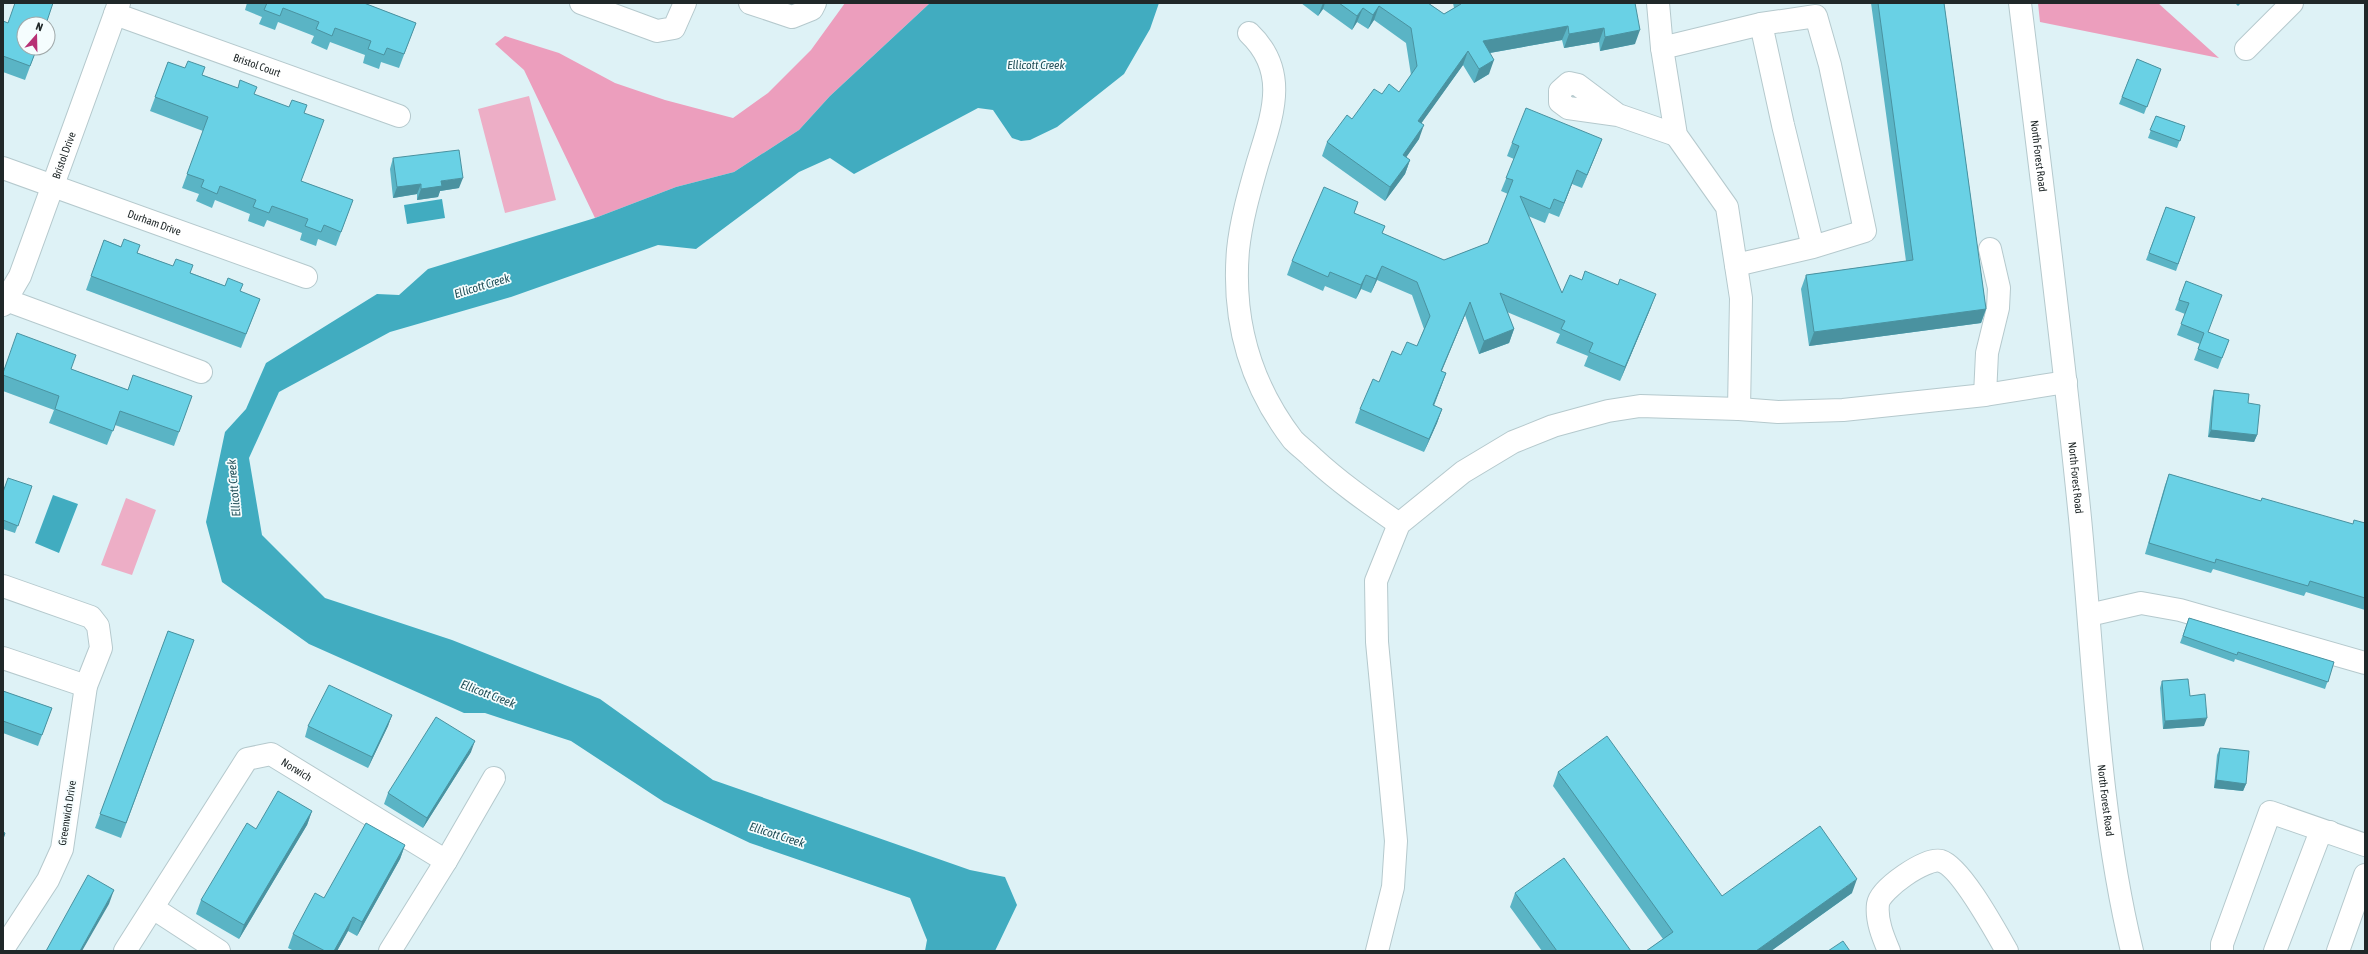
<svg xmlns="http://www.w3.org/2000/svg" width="2368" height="954" font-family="'Asap Condensed',sans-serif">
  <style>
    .green { fill: #edaec6 }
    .forest { fill: #ec9ebd }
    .water { fill: #41acc0 }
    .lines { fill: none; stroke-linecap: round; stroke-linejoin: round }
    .minor-casing { stroke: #b5c9cd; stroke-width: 24 }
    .minor { stroke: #fff; stroke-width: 22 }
    .wall { fill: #5ab4c5 }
    .shaded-wall { fill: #4a92a0 }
    .building { fill: #69d1e5; stroke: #4a92a0 }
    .labels { text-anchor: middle; stroke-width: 3.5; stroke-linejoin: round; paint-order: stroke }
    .street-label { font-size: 11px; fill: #202829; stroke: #f5fdfe }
    .water-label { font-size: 12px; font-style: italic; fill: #214f58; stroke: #f5fdfe }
  </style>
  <rect width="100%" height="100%" fill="#def2f6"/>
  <path class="green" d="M529,96L556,200L505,213L478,109Z
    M126,498L156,510L132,575L101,565Z"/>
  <path class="forest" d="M845,3H930L830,96L799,130L734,172L676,187L595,218L524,70L495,44L505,36L559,53L615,83L665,100L733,118L768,93L811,50Z
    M2038,3H2158L2219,58L2040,22Z"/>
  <path class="water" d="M930,3H1159L1150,29L1124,74L1057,127L1030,140L1021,141L1012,138L993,110L978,108L854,174L830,158L799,172L696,249L658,245L511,297L390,332L279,392L249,458L262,535L325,598L452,640L600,699L713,780L970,870L1005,877L1017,905L995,951H925L927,940L910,898L750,843L664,802L571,741L485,713H464L309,644L222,582L206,522L225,432L246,409L266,363L377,294L399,295L428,269L595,218L676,187L734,172L799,130L830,96Z
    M442,199L445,218L407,224L404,205Z
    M53,495L78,504L59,553L35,543Z"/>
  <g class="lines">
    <g class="minor-casing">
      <g id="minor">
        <path d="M581,3L657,31L674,28L685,3"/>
        <path d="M750,3L792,17L812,9L815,3"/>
        <path d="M1658,3L1662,48"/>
        <path id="s1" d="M2020,3C2041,175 2063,346 2080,518C2094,662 2098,810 2132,951"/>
        <path id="s2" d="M115,14L399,116"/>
        <path d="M1249,33C1291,73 1271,118 1257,165C1249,193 1241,221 1238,250C1232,321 1250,384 1293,440C1299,446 1307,452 1313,458C1340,483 1369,503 1399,524"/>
        <path d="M2246,49L2292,3"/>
        <path d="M1618,115L1578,85L1569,83L1560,91V102L1568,108L1618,115L1676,135"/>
        <path id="s3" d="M3,168L306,277"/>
        <path d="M1736,265L1813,247L1783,125L1761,24L1816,16L1830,65L1865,231L1813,247"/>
        <path d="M6,300L201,372"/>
        <path id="s4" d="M3,305L20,276L119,3"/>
        <path d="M1985,395L1987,353L1998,308L1999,288L1990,249"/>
        <path d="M1739,409L1741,298L1727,207L1676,135L1662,48L1761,24"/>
        <path d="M3,586L91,617L98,626L101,648L86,686L62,849L48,880L3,949"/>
        <path d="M2089,615L2141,603L2180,610L2365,663"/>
        <path d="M3,658L86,686"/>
        <path d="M446,861L494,778"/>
        <path d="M153,908L219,951"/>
        <path id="s5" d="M125,951L247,759L271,754L446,861L390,951"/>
        <path d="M1377,951L1393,887L1396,841L1377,642L1376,581L1399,524L1463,472L1513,442L1553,426L1608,411L1640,406L1739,409L1778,412L1843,410L1985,395L2066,382"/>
        <path d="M1889,951C1883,937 1876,920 1878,904C1880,889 1926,857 1941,861C1961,867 1996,932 2007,951"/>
        <path d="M2222,951V944L2270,812L2365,845"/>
        <path d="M2275,951L2319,836L2330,832"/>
        <path d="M2338,951L2365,875"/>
      </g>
    </g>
    <use href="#minor" class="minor"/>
  </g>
  <path class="wall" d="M247,3H364L416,23L399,68L381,62L379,69L363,63L365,55L330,42L327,50L311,43L314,36L278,22L275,30L259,24L262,17L245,10Z
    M1301,3H1428L1444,14L1454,8L1453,3H1635V44L1600,51L1599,42L1564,48L1562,40L1490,53L1489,74L1474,83L1463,65L1421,123L1419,139L1406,157L1410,160L1405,174L1385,201L1322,156L1327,142L1352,119L1382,94L1399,92L1411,75L1406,43L1374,20L1368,29L1357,22L1352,30L1323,9L1318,16Z
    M1871,3H1944L1986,309L1981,323L1809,346L1801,289L1806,275L1906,261Z
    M2235,3H2241L2238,6Z
    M3,21L8,23L37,48L25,80L3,72Z
    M2137,59L2161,69L2144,114L2119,104Z
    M168,62L304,113L301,181L353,200L336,246L318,239L316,246L300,240L302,233L267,220L264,227L248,221L250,214L215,200L212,208L196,201L199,194L182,188L203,131L150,111Z
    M2156,116L2185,126L2177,148L2148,138Z
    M1602,139L1582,188L1572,184L1559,217L1549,213L1545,223L1528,216L1562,293L1651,307L1620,381L1584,366L1588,356L1556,343L1560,334L1507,312L1514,329L1509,343L1479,354L1465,315L1441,371L1446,373L1434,406L1442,409L1437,423L1424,452L1355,423L1360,409L1379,382L1401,355L1417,346L1424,329L1412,295L1377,280L1371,293L1361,289L1356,299L1325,286L1323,291L1287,275L1292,261L1358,202L1354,213L1385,226L1382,233L1444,260L1488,243L1508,194L1501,191L1514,159L1507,156L1512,143Z
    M393,158L459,188L440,191L438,197L417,200V194L393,198L390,169Z
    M2166,207L2195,217L2176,271L2146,260Z
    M104,240L260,299L241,348L86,290Z
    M2186,281L2208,332L2229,340L2218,369L2194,360L2200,344L2177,335L2185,314L2175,310Z
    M71,369L128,390L192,396L174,446L115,425L107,445L49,423L54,410L3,391V373Z
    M2214,390L2248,403L2257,435L2254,442L2208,437L2212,398Z
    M2169,474L2261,501L2353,524L2365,523V610L2306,592L2304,596L2213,569L2211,573L2145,554L2165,485Z
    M32,486L15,533L3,529V492Z
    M2189,618L2334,662L2325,689L2235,659L2234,662L2180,643Z
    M168,631L194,640L121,838L95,828Z
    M2162,681L2190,696L2204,726L2163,729L2160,688Z
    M3,691L52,708L38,746L3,733Z
    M392,715L388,726L368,768L305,737L308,726Z
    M2220,748L2246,784L2243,791L2214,788L2217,755Z
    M471,752L423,828L384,804L388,793Z
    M1558,772L1722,896L1852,893L1771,951H1646L1663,939L1553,786Z
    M312,811L307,825L239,939L196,914L201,900L256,829Z
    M405,845L400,859L357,936L348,931L337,951H294L288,948L293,934L324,898Z
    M1515,893L1631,951H1542L1510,907Z"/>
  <path class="shaded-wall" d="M1323,3H1325L1323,9L1318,16Z
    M1379,6L1374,20L1368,29L1373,15Z
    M1363,8L1357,22L1352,30L1357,16Z
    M1568,26L1562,40L1478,55L1483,41Z
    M1604,28L1599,42L1564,48L1569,34Z
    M1640,30L1635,44L1600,51L1605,37Z
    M1468,51L1463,65L1413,135L1418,121Z
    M1494,60L1489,74L1474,83L1479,69Z
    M1424,125L1419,139L1398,169L1403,155Z
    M1602,139L1597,152L1582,188L1587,175Z
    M1410,160L1405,174L1385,201L1390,187Z
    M1577,170L1572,184L1559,217L1564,203Z
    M463,178L459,188L440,191L438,197L417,200L421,189L441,181Z
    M421,184L417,194L393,198L397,187Z
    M1382,266L1377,280L1371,293L1376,279Z
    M1366,275L1361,289L1356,299L1361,285Z
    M1656,294L1651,307L1620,381L1625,367Z
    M1470,302L1465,315L1436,385L1441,371Z
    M1986,309L1981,323L1809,346L1814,332Z
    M1514,329L1509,343L1479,354L1484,341Z
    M1446,373L1441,387L1428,419L1433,405Z
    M1442,409L1437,423L1424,452L1429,439Z
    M2211,430L2257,435L2254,442L2208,437Z
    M392,715L388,726L368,768L372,757Z
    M2207,718L2204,726L2163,729L2165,721Z
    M475,741L471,752L423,828L427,818Z
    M2216,780L2246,784L2243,791L2214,788Z
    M312,811L307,825L239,939L244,925Z
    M405,845L400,859L357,936L362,922Z
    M1857,879L1852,893L1771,951H1756Z
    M114,890L109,904L82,951H80Z
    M353,917L348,931L337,951H334Z"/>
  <path class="building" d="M15,3H53L46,24H24V48H37L30,66L3,56V21L8,23Z
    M267,3H364L416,23L404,54L387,48L384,55L368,49L371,41L335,28L332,36L316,29L319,22L283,8L280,16L264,10Z
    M1339,3H1428L1444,14L1461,4V3H1635L1640,30L1605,37L1604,28L1569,34L1568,26L1483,41L1494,60L1479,69L1468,51L1418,121L1424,125L1403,155L1410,160L1390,187L1327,142L1347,115L1352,119L1374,89L1382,94L1389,84L1399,92L1417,66L1411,28L1379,6L1373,15L1363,8L1357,16Z
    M1878,3H1944L1986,309L1814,332L1806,275L1913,260Z
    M2137,59L2161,69L2147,107L2122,97Z
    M188,61L205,67L202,75L238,88L240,80L257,87L254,94L289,107L292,100L307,105L304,113L324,120L301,181L353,200L341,232L324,225L321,232L305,226L308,219L272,206L269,213L253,207L256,200L220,186L217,194L201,187L204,180L187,174L208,117L155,97L168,62L185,68Z
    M1526,108L1602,139L1587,175L1577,170L1564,203L1554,199L1550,209L1520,196L1562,293L1570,275L1582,280L1585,271L1618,285L1620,279L1656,294L1625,367L1589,352L1593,343L1561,329L1565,321L1500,293L1514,329L1484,341L1470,302L1441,371L1446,373L1433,405L1442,409L1429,439L1360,409L1373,379L1379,382L1392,351L1401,355L1407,342L1417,346L1430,316L1417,282L1382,266L1376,279L1366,275L1361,285L1330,272L1328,277L1292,261L1324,187L1358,202L1354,213L1385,226L1382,233L1444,260L1488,243L1513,180L1506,178L1519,146L1512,143Z
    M2156,116L2185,126L2180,141L2150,130Z
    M459,150L463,178L441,181L442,186L421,189V184L397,187L393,158Z
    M2166,207L2195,217L2178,264L2149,253Z
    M124,239L140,245L137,253L173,266L176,259L193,265L190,273L225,286L228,278L243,284L240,291L260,299L246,334L91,276L104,240L121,247Z
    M2186,281L2222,295L2208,332L2229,340L2222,358L2198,349L2204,333L2181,324L2189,303L2179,300Z
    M17,333L76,355L71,369L128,390L133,375L192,396L179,432L120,411L113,431L55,409L59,396L3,375V373Z
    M2214,390L2249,394L2248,403L2260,405L2257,435L2211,430Z
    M2169,474L2261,501L2262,498L2353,524L2354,520L2365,523V598L2310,581L2308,586L2216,559L2215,563L2149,543Z
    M8,478L32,486L18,526L3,520V492Z
    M2189,618L2334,662L2328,682L2238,652L2237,655L2183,636Z
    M168,631L194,640L126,823L100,814Z
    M2188,679L2190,696L2205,694L2207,718L2165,721L2162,681Z
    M329,685L392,715L372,757L308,726Z
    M3,691L52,708L42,735L3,721Z
    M436,717L475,741L427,818L388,793Z
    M1607,736L1722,896L1820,826L1857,879L1756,951H1646L1673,932L1558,772Z
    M2220,748L2249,751L2246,784L2216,780Z
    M278,791L312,811L244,925L201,900L247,823L256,829Z
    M366,823L405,845L362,922L353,917L334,951H325L293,934L315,893L324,898Z
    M3,832L5,833L3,839Z
    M1564,858L1631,951H1557L1515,893Z
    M88,875L114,890L80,951H46Z
    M1843,941L1850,951H1828Z"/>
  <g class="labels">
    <g class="street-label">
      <text dy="4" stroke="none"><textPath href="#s2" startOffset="151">Bristol Court</textPath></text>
      <text dy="4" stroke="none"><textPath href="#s4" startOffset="162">Bristol Drive</textPath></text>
      <text dy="4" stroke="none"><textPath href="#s1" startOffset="154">North Forest Road</textPath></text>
      <text dy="4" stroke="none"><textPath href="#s3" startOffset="161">Durham Drive</textPath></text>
      <text dy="4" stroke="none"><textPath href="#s1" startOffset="478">North Forest Road</textPath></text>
      <text dy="4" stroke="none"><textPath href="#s5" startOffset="282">Norwich</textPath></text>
      <text dy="4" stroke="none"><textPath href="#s1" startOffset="802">North Forest Road</textPath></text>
      <text transform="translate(67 813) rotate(-81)" y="4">Greenwich Drive</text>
    </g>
    <g class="water-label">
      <text x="1036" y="69">Ellicott Creek</text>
      <text transform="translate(482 286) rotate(-17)" y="4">Ellicott Creek</text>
      <text transform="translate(234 488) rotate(-95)" y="4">Ellicott Creek</text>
      <text transform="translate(488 694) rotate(21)" y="4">Ellicott Creek</text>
      <text transform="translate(777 835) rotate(18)" y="4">Ellicott Creek</text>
    </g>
  </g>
  <rect width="2368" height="954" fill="none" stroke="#202829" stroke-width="8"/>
  <g transform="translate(36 36) rotate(20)"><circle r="19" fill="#f5fdfe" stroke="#a0a8a9"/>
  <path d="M0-3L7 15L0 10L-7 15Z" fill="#b73175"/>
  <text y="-6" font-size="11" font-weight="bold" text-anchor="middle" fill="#202829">N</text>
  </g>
</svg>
